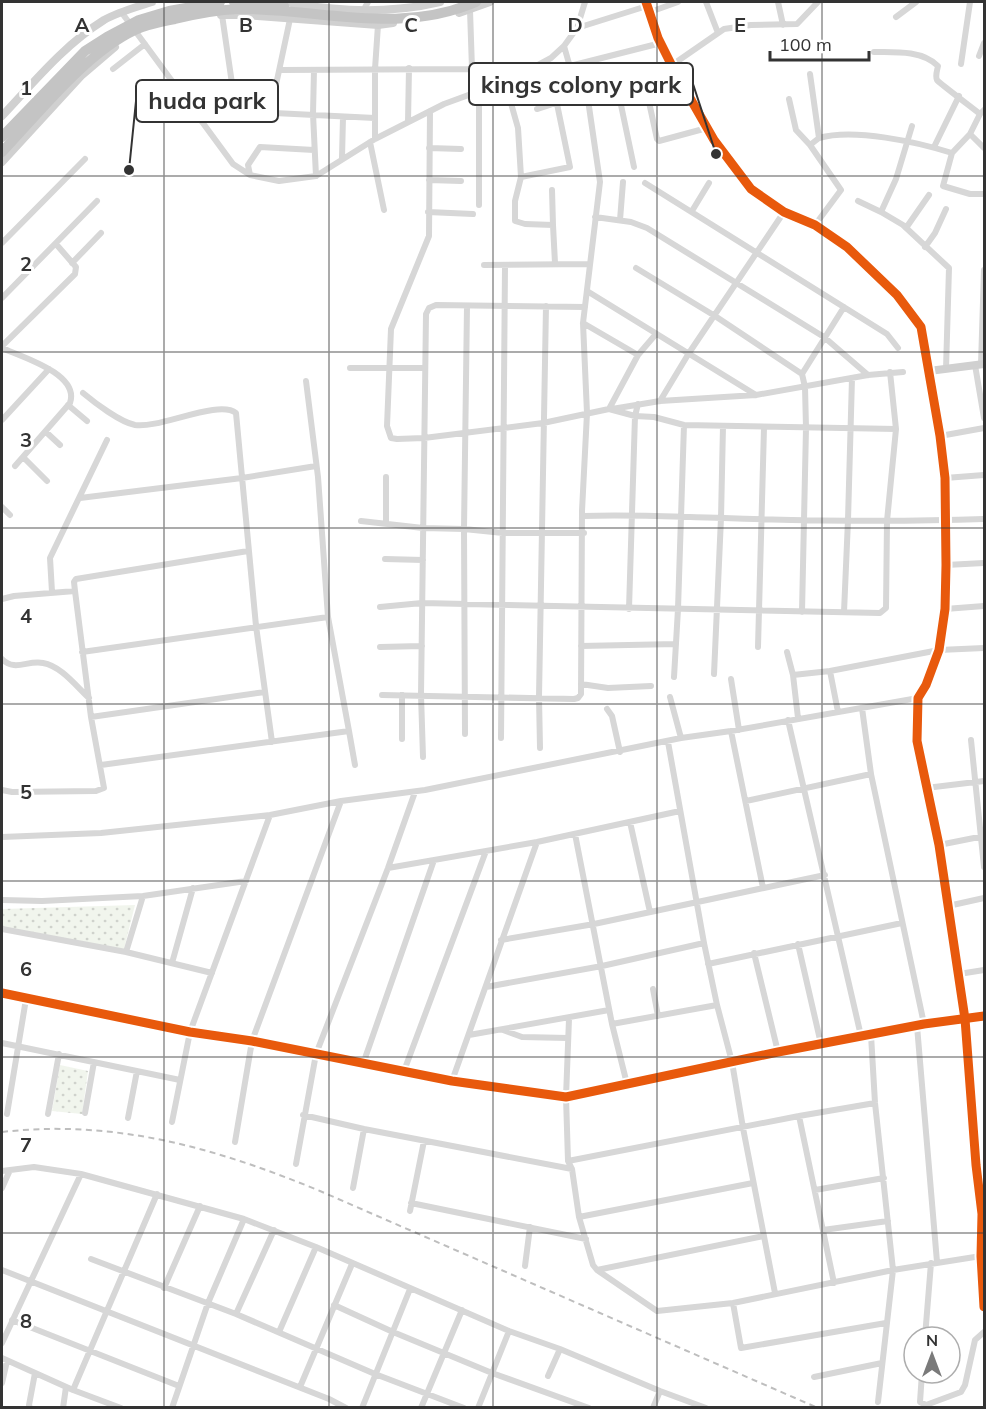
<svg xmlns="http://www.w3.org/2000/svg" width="986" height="1409" font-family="Mulish,sans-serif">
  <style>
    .park { fill: url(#park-dots) }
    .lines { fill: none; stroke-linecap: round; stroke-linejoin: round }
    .street { stroke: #d7d7d7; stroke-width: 6 }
    .secondary { stroke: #d0d0d0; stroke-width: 8 }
    .highway { stroke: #c4c4c4; stroke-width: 10 }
    .rail { stroke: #bebebe; stroke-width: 2; stroke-dasharray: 6 4.5; stroke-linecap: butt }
    .cycleway-casing { stroke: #fff; stroke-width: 13 }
    .cycleway { stroke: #e8590c; stroke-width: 9 }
    .grid { fill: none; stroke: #333; stroke-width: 1.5; stroke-opacity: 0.55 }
    .grid-label { font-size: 20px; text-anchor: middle; font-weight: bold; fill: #333; stroke: #fff; stroke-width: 6; stroke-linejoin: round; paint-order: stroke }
    .leader { fill: none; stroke: #333; stroke-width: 2 }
    .callout-dot { fill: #333; stroke: #fff; stroke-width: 2 }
    .callout { fill: #fff; stroke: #333; stroke-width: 2 }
    .callout-label { font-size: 24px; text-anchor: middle; font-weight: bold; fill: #333 }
  </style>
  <defs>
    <pattern id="park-dots" width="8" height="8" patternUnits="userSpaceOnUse" patternTransform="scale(1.5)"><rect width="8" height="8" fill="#f1f5ed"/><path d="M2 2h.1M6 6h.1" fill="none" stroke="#cfd2cc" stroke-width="1.8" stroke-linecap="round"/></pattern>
  </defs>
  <rect width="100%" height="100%" fill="#fff"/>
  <path class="park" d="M135,905L123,953L2,930V909Z
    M60,1065L88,1071L82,1114L52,1111Z"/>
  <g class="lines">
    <path class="street" d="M706,2L718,33
      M778,2L783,25
      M470,10L472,69
      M363,11L368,2
      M650,12L678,2
      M122,13L233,164L250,175L279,181L316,176L375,139L444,104L512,79L551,58L564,46L577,28L585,2
      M222,15L236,111L375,118
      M896,17L916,2
      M577,28L647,6
      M564,46L578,95
      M874,52C894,52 922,50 938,66C937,71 935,76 937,80C939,83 974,109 980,114
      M979,56L984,43
      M961,64L970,2
      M672,65L724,29L751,25L797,24L818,2
      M570,66L661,43
      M113,69L145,44
      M280,70L472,69L471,94
      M314,70L313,114L316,176
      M644,79L657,139L659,141L707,128
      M505,82L518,128L521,177L515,201V221L525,224L553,225L555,263
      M617,86L634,167
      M789,99L796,130L810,145L841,190L815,225
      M537,109C552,105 564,99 578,95C609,85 642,80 674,70
      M984,110L980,114L970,134L952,153L943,186L970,194H984
      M430,111L429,236L391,329L387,426L391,438L397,439L424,438L543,423L609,409L635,416L654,417L684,425L896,429
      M270,113L290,19
      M408,122L409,68
      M970,134L984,148
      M819,138C854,128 917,142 952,153
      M375,139V69L378,25
      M370,142L384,210
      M810,145L819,138L810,74
      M934,147L959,96
      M429,148L461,149
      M342,158L343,117
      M250,175L248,165L260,147L314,150
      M521,177L570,167L557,104
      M429,180L461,181
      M645,183L887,334L898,348
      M552,190L553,225
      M858,201L881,212L903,225L949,268L946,369
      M479,205V91
      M692,211L709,183
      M428,212L473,214
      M881,212L896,179L912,126
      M595,217L631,222L647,228L824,337L868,375
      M620,220L623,182
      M906,228L929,195
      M2,243L85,159
      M925,247L935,233L946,209
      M72,263L101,233
      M484,265L589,264
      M636,268L715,316L802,374L805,387L806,428L802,612
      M587,291L756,395
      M2,298L97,201
      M583,323L638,355
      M2,346L75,274L76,267L56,244
      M2,348C22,357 80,374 70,403L15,466
      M981,364L984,270
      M975,365L984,418
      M350,368H424
      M802,374L844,307
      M83,393C95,403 120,422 135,425C159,429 219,399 236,413L256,626L272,742
      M660,401L689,353L784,212
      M68,405L87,421
      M609,409L638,355L656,334
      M612,409L660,401L756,395L868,375L903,372
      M2,420L49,369
      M46,432L60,445
      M940,436L984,428
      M23,457L47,481
      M386,477V523
      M945,478L984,475
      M80,498L242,478L316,466
      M2,507L10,515
      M583,516C630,514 677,517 724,518C811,521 898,522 984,519
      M361,521L423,528L464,529L503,533H584
      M385,559L423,560
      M946,565L984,563
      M52,592L50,558L107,440
      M2,599L14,596L75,591
      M380,607L422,603L880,613L886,608L887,521L896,429L890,372
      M629,609L635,416L638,404
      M945,609L984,606
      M844,612L848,520L852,378
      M581,646L676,644
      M380,647L422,646
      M758,647L764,428
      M82,652L328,617
      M787,652L793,675L798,718
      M2,659C15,672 27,660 43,663C61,666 76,686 89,698
      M830,671L838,712
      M714,674L721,518L723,426
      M793,675L830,671L939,650L984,648
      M674,677L678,609L684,425
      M731,679L739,730
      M581,684L608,688L651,686
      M382,695L574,699L578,698L581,694L582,511L587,413L583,323L600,182L587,93
      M402,695V739
      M670,697L681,738
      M862,708L871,774L924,1024
      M607,709L612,716L620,752
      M91,717L265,692
      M788,720L861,1036
      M349,731L355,765
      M731,731L763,888
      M465,734L464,529L467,306
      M501,738L505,266
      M971,740L984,867
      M668,742L704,943L717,1005L732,1062L743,1128L775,1293
      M540,748L539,697L546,306
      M423,757L421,695L426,314L429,308L436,305L585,307
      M101,765L349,731L328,617L318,477L306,381
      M926,788L984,781
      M2,790L12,792L96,791L104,788L91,717L75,591L74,582L76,579L248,551
      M746,801L871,774
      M630,822L650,912
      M575,834L612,1024L627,1084
      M2,837L101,833L270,815L341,801L425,790L681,738L731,731L918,698
      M939,845L984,836
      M388,868L537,842L680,811
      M2,900L42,901L143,896L246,881
      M948,906L984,898
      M2,929L126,952L212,973
      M501,940L594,924L825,875
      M798,944L821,1044
      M126,952L143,896
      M754,953L778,1052
      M172,963L193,888
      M708,964L902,923
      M959,974L984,970
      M486,987L602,966L704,943
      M653,989L658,1016
      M2,993L190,1032L252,1041L452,1081L566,1097L778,1052L924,1024L984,1016
      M569,1019L566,1097L568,1161L572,1169L579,1217L593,1265L597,1270L657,1311L733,1303L893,1270L981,1256
      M612,1024L717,1005
      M917,1026L937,1262
      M503,1030L522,1037L568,1038
      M469,1035L609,1010
      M871,1035L875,1103L893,1270L878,1402
      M2,1043L180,1080
      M363,1064L434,860
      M404,1071L486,851
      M452,1081L537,842
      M85,1113L94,1062
      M7,1114L26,999
      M48,1114L59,1054
      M303,1115L364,1129L572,1169
      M799,1116L834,1283
      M128,1118L137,1071
      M172,1122L190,1032L270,815
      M235,1142L252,1041L341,801
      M568,1161L799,1116L875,1103
      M296,1164L316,1054L388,868L415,792
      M2,1171L34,1167L81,1174L244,1219L316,1247L509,1331L560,1349L660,1391L706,1408
      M2,1188L10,1170
      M353,1188L364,1129
      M815,1190L884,1178
      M411,1203L586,1239
      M410,1211L424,1141
      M579,1217L753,1183
      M823,1230L888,1221
      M91,1259L236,1314L375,1374L464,1408
      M525,1266L530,1227
      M2,1270L329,1399L346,1408
      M597,1270L764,1236
      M164,1288L200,1206
      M733,1303L741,1348L886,1323
      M334,1305L393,1332L492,1373L589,1408
      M236,1314L274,1230
      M12,1320L179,1386
      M279,1332L316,1247
      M925,1337L931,1263
      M2,1343L81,1174
      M2,1358L73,1390L157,1194
      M922,1373L920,1402L926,1405L961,1392L965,1385L975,1340L984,1332
      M548,1376L560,1349
      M814,1377L882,1363
      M2,1383L7,1361
      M300,1387L352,1264
      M73,1390L121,1408
      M30,1408L29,1405L35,1373
      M63,1408L66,1387
      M172,1408L208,1303L244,1219
      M362,1408L410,1289
      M421,1408L462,1310
      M478,1408L509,1331
      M653,1408L660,1391"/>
    <path class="secondary" d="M286,2C338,12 389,14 440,2
      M646,2L658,38L674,70L714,140L751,189L784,212L815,225L847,247L897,295L921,327L940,436L945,478L946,565L945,609L939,650L926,685L918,698L917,741L939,845L965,1019L976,1165L982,1214L981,1256L984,1307
      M459,13L490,2
      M221,15H245L378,25L393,23
      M2,116C34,82 64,45 104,20C118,12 137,7 152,2
      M2,162L81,76L115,47
      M929,371L984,364"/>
    <path class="highway" d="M234,2L284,6
      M2,137L85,51L107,37L139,20L169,11L220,2
      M2,152C40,112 86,53 135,30C148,24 161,22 175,19C195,14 217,10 238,9C319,8 397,36 476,2"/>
    <path class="rail" d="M2,1132C115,1119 216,1148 320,1191L818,1408"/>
    <g class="cycleway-casing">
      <path id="cycleway" d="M646,2L658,38L674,70L714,140L751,189L784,212L815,225L847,247L897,295L921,327L940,436L945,478L946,565L945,609L939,650L926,685L918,698L917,741L939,845L965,1019L976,1165L982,1214L981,1256L984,1307
        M2,993L190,1032L252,1041L452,1081L566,1097L778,1052L924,1024L984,1016"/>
    </g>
    <use href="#cycleway" class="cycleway"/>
  </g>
  <path class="grid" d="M164,2V1408M329,2V1408M493,2V1408M657,2V1408M822,2V1408M2,176H984M2,352H984M2,528H984M2,704H984M2,881H984M2,1057H984M2,1233H984"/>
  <g class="grid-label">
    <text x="82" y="32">A</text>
    <text x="246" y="32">B</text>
    <text x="411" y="32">C</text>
    <text x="575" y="32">D</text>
    <text x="740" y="32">E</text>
    <text x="26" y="95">1</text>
    <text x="26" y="271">2</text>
    <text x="26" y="447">3</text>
    <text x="26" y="623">4</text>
    <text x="26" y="799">5</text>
    <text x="26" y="976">6</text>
    <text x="26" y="1152">7</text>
    <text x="26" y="1328">8</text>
  </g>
  <path class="leader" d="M716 154L693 84M129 170L136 101"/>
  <g class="callout-dot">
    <circle cx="716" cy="154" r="6"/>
    <circle cx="129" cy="170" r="6"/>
  </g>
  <g class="callout">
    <rect x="469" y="63" width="224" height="42" rx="6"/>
    <rect x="136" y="80" width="142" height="42" rx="6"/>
  </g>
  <g class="callout-label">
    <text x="581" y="93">kings colony park</text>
    <text x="207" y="109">huda park</text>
  </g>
  <rect width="986" height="1409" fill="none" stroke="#333333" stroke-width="6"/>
  <g transform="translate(932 1355)"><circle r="28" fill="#ffffff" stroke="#adadad" stroke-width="1.5"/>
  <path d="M0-4.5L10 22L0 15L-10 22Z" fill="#7a7a7a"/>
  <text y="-9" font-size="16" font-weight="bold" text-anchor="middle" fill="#333333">N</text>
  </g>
  <path d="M770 51v9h99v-9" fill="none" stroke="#333333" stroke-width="3"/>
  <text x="779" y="51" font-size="18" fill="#333333" stroke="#ffffff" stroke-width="4.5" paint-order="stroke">100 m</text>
</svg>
